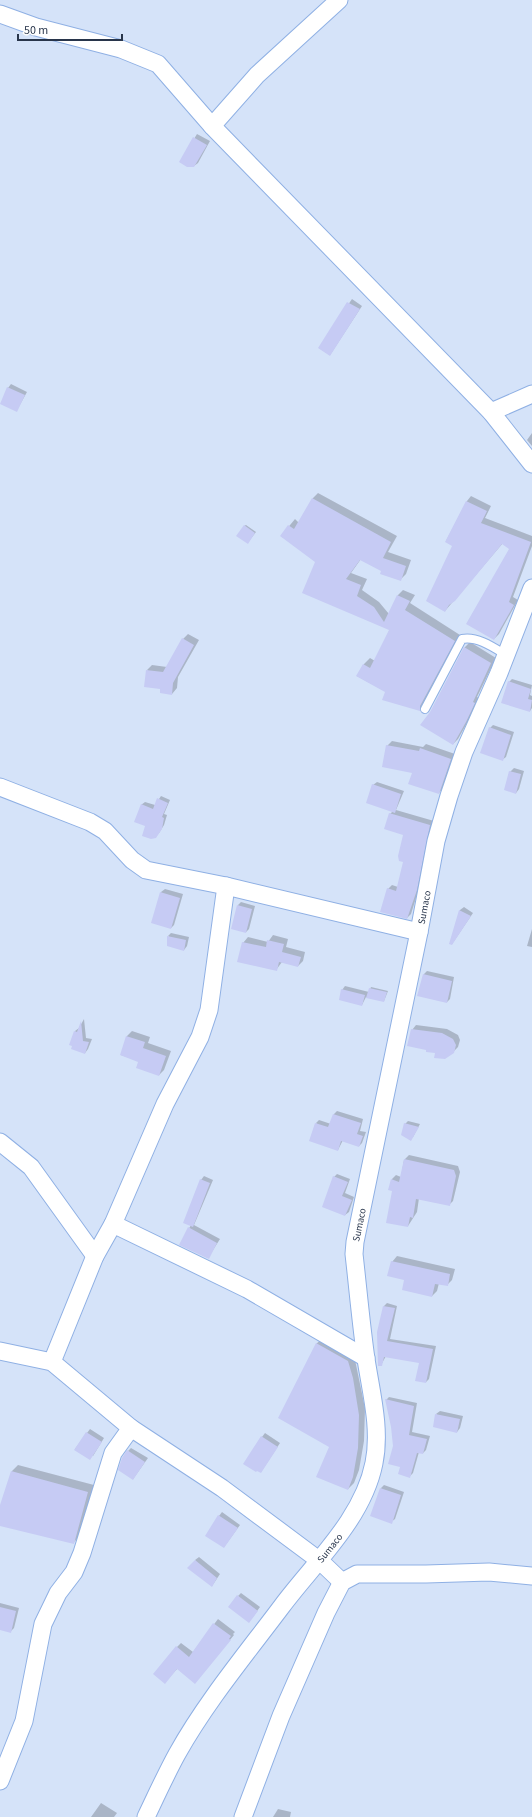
<svg xmlns="http://www.w3.org/2000/svg" width="532" height="1817" font-family="'Source Sans 3',sans-serif">
  <style>
    .shadow { fill: #0003 }
    .building { fill: #c6cbf4 }
    .lines { fill: none; stroke-linecap: round; stroke-linejoin: round }
    .service-casing { stroke: #8fb0e4; stroke-width: 10 }
    .minor-casing { stroke: #8fb0e4; stroke-width: 19 }
    .service { stroke: #fff; stroke-width: 8 }
    .minor { stroke: #fff; stroke-width: 17 }
    .labels { text-anchor: middle; stroke-width: 3; stroke-linejoin: round; paint-order: stroke }
    .street-label { font-size: 10px; fill: #28354b; stroke: #fff }
  </style>
  <rect width="100%" height="100%" fill="#d5e3f9"/>
  <path class="shadow" d="M197,134L210,141L198,163L194,166L180,162Z
    M352,299L362,306L330,355L319,348Z
    M11,384L27,392L17,410L8,388Z
    M532,433V446L527,440Z
    M318,493L397,536L388,552L411,560L406,574L400,580L361,559L351,573L367,579L362,590L379,602L389,614L398,595L403,590L415,595L410,603L460,635L426,700L425,704L420,710L357,676L364,664L370,658L375,661L390,629L316,561L281,536L295,519L299,523L313,498Z
    M471,496L491,506L485,518L532,536V546L513,597L518,600L499,634L494,639L510,548L503,543L445,611L454,545L446,541L467,501Z
    M246,525L256,532L249,541L244,526Z
    M188,634L199,640L178,677L177,688L172,694L162,688L147,670L152,665L167,667L183,639Z
    M470,642L496,658L477,697L479,698L471,716L458,739L453,744L431,712L465,647Z
    M512,679L532,685L530,695L532,696V708L530,711L509,682Z
    M493,725L514,732L506,757L502,760L490,728Z
    M392,741L423,747L426,744L455,754L443,788L439,793L413,772L387,746Z
    M514,768L524,771L519,789L516,793L510,772Z
    M377,782L404,791L396,810L434,821L420,885L411,914L407,918L388,889L392,885L398,887L405,862L404,834L390,814L393,811L373,785Z
    M161,796L170,800L164,814L167,815L164,825L159,833L147,825L141,805L145,802L155,805Z
    M165,889L183,894L174,925L171,928L161,892Z
    M241,902L255,906L249,929L246,932L238,905Z
    M464,907L473,913L452,944L450,943L460,910Z
    M532,929V947L527,946Z
    M171,933L189,937L187,946L184,950L168,936Z
    M273,935L288,939L286,947L305,952L303,961L298,966L282,962L276,970L243,943L248,937L268,942Z
    M427,971L454,977L450,999L447,1002L418,995L424,974Z
    M345,986L369,992L371,987L388,991L384,1001L366,997L362,1005L342,990Z
    M84,1019L86,1038L92,1039L88,1049L85,1053L75,1031L79,1028Z
    M416,1025L447,1029L458,1035L460,1040L458,1047L453,1052L412,1030Z
    M132,1031L150,1037L148,1043L171,1051L164,1070L159,1075L139,1061L121,1055L127,1036Z
    M337,1111L363,1119L360,1131L366,1132L362,1143L359,1146L343,1140L338,1150L316,1123L319,1120L331,1124L334,1114Z
    M408,1121L420,1124L413,1137L405,1124Z
    M409,1155L458,1166L460,1172L453,1201L449,1205L419,1198L417,1212L408,1226L393,1190L392,1179L396,1175L401,1177L404,1160Z
    M337,1174L350,1179L345,1193L354,1197L349,1212L345,1215L334,1177Z
    M204,1176L213,1180L194,1225L220,1239L208,1258L180,1244L191,1225L201,1180Z
    M397,1256L455,1269L452,1280L447,1285L439,1283L437,1291L432,1296L405,1279L392,1262Z
    M387,1303L397,1306L390,1339L436,1346L429,1379L426,1382L420,1362L386,1356L381,1365L384,1306Z
    M323,1338L354,1355L365,1408L364,1441L359,1470L354,1483L348,1489L330,1446L316,1344Z
    M389,1397L417,1403L412,1432L430,1436L426,1450L423,1453L419,1452L413,1473L410,1476L402,1466L394,1447L392,1427L386,1400Z
    M440,1411L463,1416L460,1428L457,1432L436,1414Z
    M90,1429L104,1438L93,1456L75,1449Z
    M265,1433L280,1443L261,1472L258,1470L262,1437Z
    M131,1448L148,1458L133,1479L128,1451Z
    M18,1465L94,1485L81,1535L74,1542L0,1525V1508L12,1471Z
    M384,1485L404,1492L395,1519L391,1522L381,1488Z
    M222,1512L240,1525L224,1547L219,1516Z
    M199,1557L220,1574L212,1586L195,1560Z
    M241,1593L260,1607L252,1618L238,1596Z
    M0,1603L19,1608L14,1628L10,1632L0,1629Z
    M218,1619L235,1632L233,1634L234,1635L199,1678L178,1668L165,1682L177,1647L181,1643L193,1652Z
    M101,1803L117,1813L114,1817H91Z
    M278,1809L291,1812L290,1817H273Z"/>
  <path class="building" d="M193,137L207,145L194,167H187L179,162Z
    M347,302L360,309L330,356L318,348Z
    M7,387L25,395L17,412L0,404Z
    M312,498L391,542L383,558L406,566L401,581L380,574L381,571L360,560L346,579L361,585L357,596L374,607L384,622L397,595L410,601L405,610L455,641L420,706V711L382,700L385,692L356,676L363,664L370,668L389,630L302,593L315,562L280,536L288,525L294,529Z
    M466,501L487,511L481,523L531,542L509,602L514,605L494,640L466,624L509,549L502,544L455,601L449,605L445,612L426,601L452,546L445,542Z
    M244,525L255,533L248,544L236,536Z
    M182,638L194,645L173,683L172,695L160,693V689L144,687L146,670L163,672Z
    M464,647L491,663L473,702L475,703L466,722L453,745L420,725L430,712Z
    M508,681L531,689L528,699L532,700L530,712L501,703Z
    M489,727L511,735L503,761L480,753Z
    M386,745L419,751L420,748L451,759L439,794L408,784L412,773L382,767Z
    M509,771L521,774L516,794L504,790Z
    M372,784L401,794L395,813L366,803Z
    M157,798L168,803L162,817L164,818L162,829L156,838L151,839L142,836L145,826L134,822L141,804L153,809Z
    M389,813L430,825L417,890L407,919L380,912L387,888L396,891L403,862L399,861L398,856L403,835L384,829Z
    M160,892L180,898L171,929L151,923Z
    M237,905L252,909L246,933L231,929Z
    M459,910L471,916L452,945L449,944Z
    M167,936L186,940L184,951L167,946Z
    M267,940L284,944L282,952L301,957L298,967L279,962L277,971L237,962L242,942L266,947Z
    M423,974L452,981L447,1003L417,996Z
    M369,988L387,992L384,1002L366,998Z
    M341,989L365,995L362,1006L339,1000Z
    M81,1021L83,1041L89,1042L85,1054L71,1049L72,1046L69,1045L74,1031L77,1032Z
    M411,1029L442,1033L453,1039L456,1045L454,1053L445,1059L434,1058L435,1053L426,1052V1050L407,1046Z
    M126,1036L145,1042L143,1048L166,1056L159,1076L136,1068L138,1062L120,1055Z
    M333,1114L361,1123L357,1134L363,1136L359,1147L341,1141L338,1151L309,1141L315,1123L328,1127Z
    M404,1123L419,1127L411,1141L401,1135Z
    M404,1159L454,1170L456,1176L450,1206L416,1199L413,1218L410,1217L408,1227L386,1223L392,1191L388,1190L391,1179L399,1182Z
    M333,1176L348,1182L342,1196L352,1200L345,1216L322,1207Z
    M200,1179L210,1183L193,1227L183,1223Z
    M188,1227L217,1243L209,1259L179,1245Z
    M391,1261L450,1274L448,1286L435,1284L432,1297L402,1290L404,1280L387,1276Z
    M383,1306L395,1308L387,1341L433,1349L426,1383L415,1381L419,1363L384,1357L382,1366H378L377,1332Z
    M316,1343L348,1361L353,1378L359,1415L358,1448L353,1477L348,1490L316,1477L329,1447L278,1418Z
    M385,1399L414,1406L409,1435L427,1439L423,1454L417,1453L410,1478L398,1474L400,1467L388,1464L393,1446L391,1427Z
    M435,1414L460,1419L457,1433L433,1427Z
    M86,1432L102,1442L90,1460L74,1450Z
    M261,1436L278,1447L261,1473L257,1471L256,1472L243,1464Z
    M127,1450L145,1462L133,1480L118,1470L122,1458Z
    M11,1471L88,1492L74,1544L0,1526V1505Z
    M380,1488L401,1495L392,1524L370,1516Z
    M218,1515L238,1528L224,1548L205,1536Z
    M195,1560L217,1578L212,1587L187,1568Z
    M237,1595L258,1611L249,1623L228,1607Z
    M0,1607L16,1611L11,1633L0,1630Z
    M213,1623L231,1636L229,1639L231,1640L195,1684L177,1669L165,1684L153,1674L176,1646L189,1657Z"/>
  <g class="lines">
    <g class="service-casing">
      <path id="service" d="M425,709L462,639C477,636 493,647 506,655"/>
    </g>
    <g class="minor-casing">
      <g id="minor">
        <path d="M0,14L36,27L121,49L158,64L212,126L491,412L532,464"/>
        <path d="M212,126L257,75L339,0"/>
        <path d="M491,412L532,394"/>
        <path d="M0,787L90,822L105,831L132,860L146,870L226,886L419,932"/>
        <path d="M0,1142L31,1167L95,1256"/>
        <path d="M113,1224L247,1289L366,1358"/>
        <path d="M0,1351L52,1362L131,1428L222,1488L320,1561L342,1582"/>
        <path d="M52,1362L95,1256L113,1224L165,1104L200,1037L209,1010L226,886"/>
        <path d="M0,1781L24,1721L43,1624L58,1593L74,1572L82,1553L113,1453L131,1428"/>
        <path id="s1" d="M146,1817C156,1796 166,1774 177,1754C206,1702 246,1654 282,1606C314,1563 363,1519 374,1463C381,1429 371,1392 366,1359C361,1324 358,1289 354,1254L355,1242L419,932L436,841L449,796L464,752L499,673L532,588"/>
        <path d="M243,1817L281,1716L326,1613L342,1582L357,1574H426L489,1572L532,1576"/>
      </g>
    </g>
    <use href="#service" class="service"/>
    <use href="#minor" class="minor"/>
  </g>
  <g class="labels">
    <g class="street-label">
      <text dy="4" stroke="none"><textPath href="#s1" startOffset="988">Sumaco</textPath></text>
      <text dy="4" stroke="none"><textPath href="#s1" startOffset="664">Sumaco</textPath></text>
      <text dy="4" stroke="none"><textPath href="#s1" startOffset="327">Sumaco</textPath></text>
    </g>
  </g>
  <path d="M18 34v6h104v-6" fill="none" stroke="#28354b" stroke-width="2"/>
  <text x="24" y="34" font-size="12" fill="#28354b" stroke="#ffffff" stroke-width="3" paint-order="stroke">50 m</text>
</svg>
